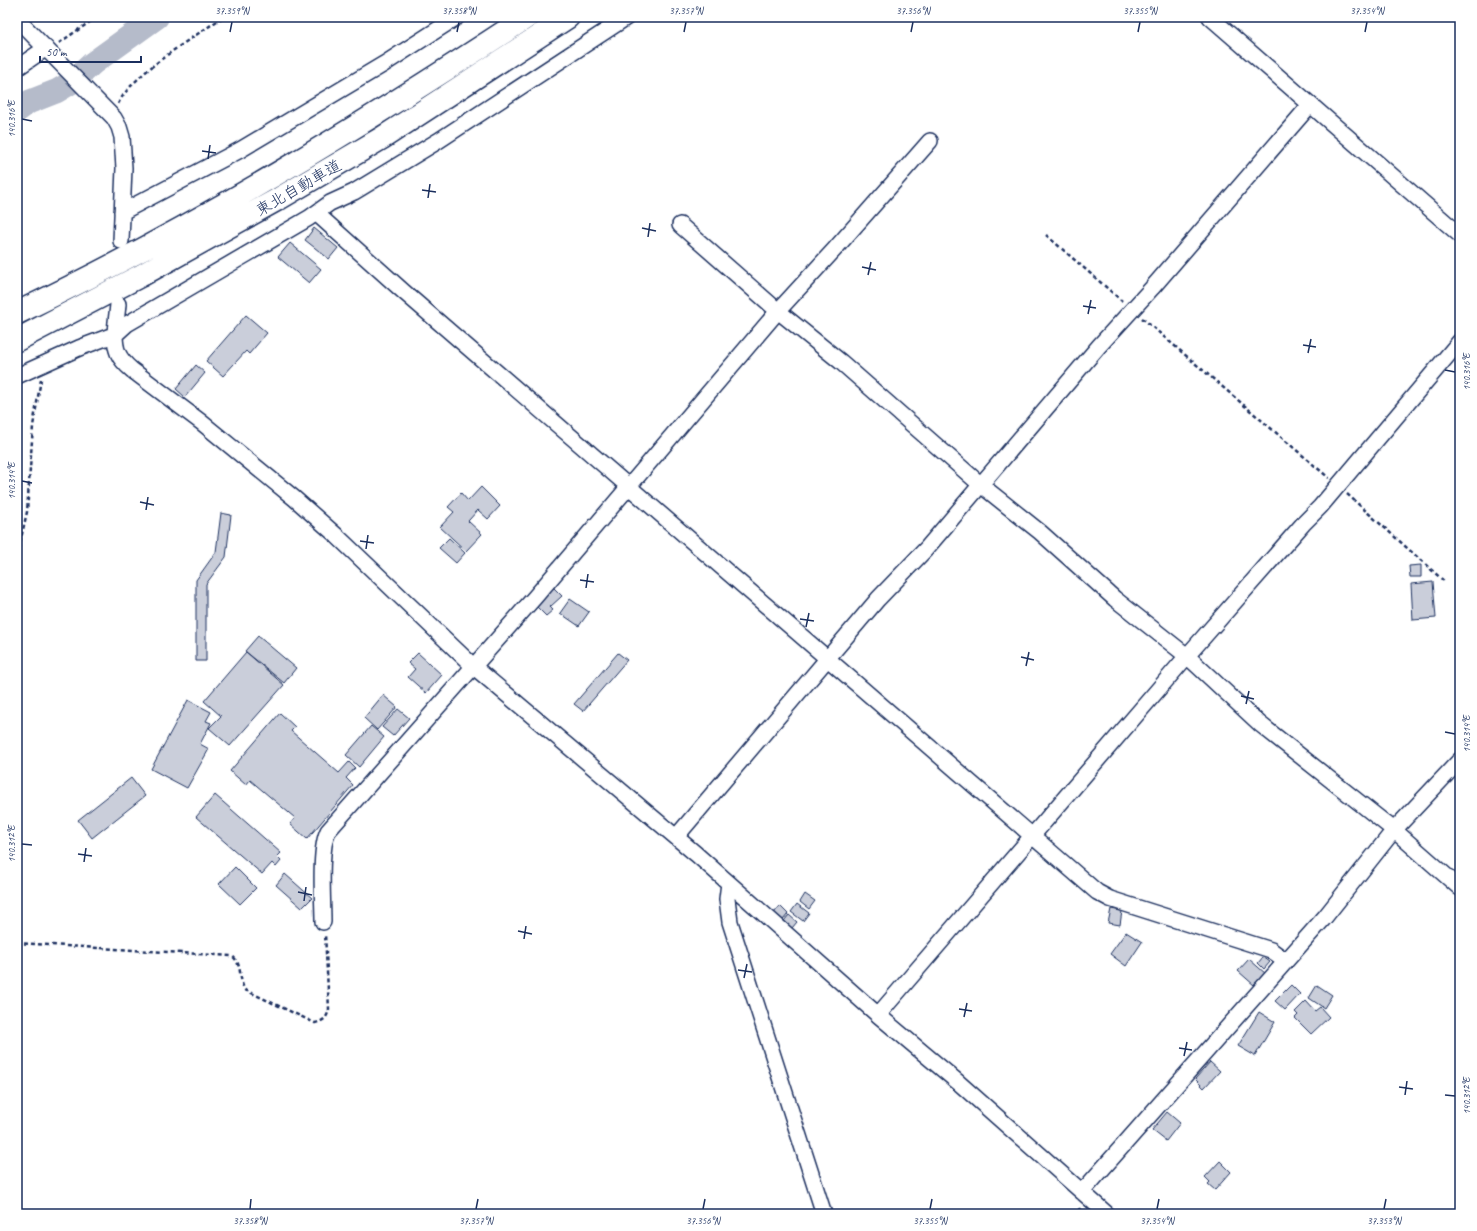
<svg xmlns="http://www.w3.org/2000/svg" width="1477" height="1231" font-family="Caveat,'Klee One',sans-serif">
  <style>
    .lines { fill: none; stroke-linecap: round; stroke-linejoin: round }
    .river { stroke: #b5bbca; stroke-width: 24 }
    .building { fill: #caceda; stroke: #1b2f5e }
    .minor-casing { stroke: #1b2f5e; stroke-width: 18 }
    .highway-casing { stroke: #1b2f5e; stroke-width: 25 }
    .path { stroke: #1b2f5e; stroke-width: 2.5; stroke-dasharray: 4 3; stroke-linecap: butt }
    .minor { stroke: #fff; stroke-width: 15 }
    .highway { stroke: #fff; stroke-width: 22 }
    .ticks { fill: none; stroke: #1b2f5e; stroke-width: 1.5 }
    .labels { text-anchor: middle; stroke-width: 3.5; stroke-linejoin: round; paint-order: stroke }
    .street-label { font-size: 16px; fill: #1b2f5e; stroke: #fff }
    .neatline { fill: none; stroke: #1b2f5e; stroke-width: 1.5 }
    .ticks-label { font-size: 10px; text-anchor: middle; fill: #1b2f5e }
  </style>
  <rect width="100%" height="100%" fill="#fff"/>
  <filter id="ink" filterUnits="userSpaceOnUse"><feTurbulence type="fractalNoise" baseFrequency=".025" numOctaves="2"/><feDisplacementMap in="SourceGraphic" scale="8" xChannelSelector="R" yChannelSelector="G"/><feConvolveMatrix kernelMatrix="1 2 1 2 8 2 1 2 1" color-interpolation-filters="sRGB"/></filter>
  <g filter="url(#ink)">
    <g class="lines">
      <path class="river" d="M17,111L29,102L57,91L72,82L93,63L157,17"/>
    </g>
    <path class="building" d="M314,228L338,248L329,259L305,240Z
      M290,243L321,269L309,283L278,257Z
      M246,315L267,333L249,354L246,351L223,376L206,361Z
      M196,365L205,373L185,397L176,389Z
      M481,487L500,506L488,519L478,510L469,520L468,521L482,534L466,551L440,527L454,512L448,507L461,493L468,501Z
      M221,513L231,515L226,557L206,584V661H196V580L216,552Z
      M449,538L465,553L456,563L439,548Z
      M1421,565V577H1410L1409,566Z
      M1433,582L1436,618L1413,620L1411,584Z
      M553,587L562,596L550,607L553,610L546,616L535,605Z
      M570,599L589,612L579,626L560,613Z
      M258,636L296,668L284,683L245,651Z
      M246,652L284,685L230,746L209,728L221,716L204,701Z
      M418,653L442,675L426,693L408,677L415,669L408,663Z
      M618,653L627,660L583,711L574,704Z
      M383,695L397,707L377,730L364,718Z
      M188,700L211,712L206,721L211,723L200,744L209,749L187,788L151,769Z
      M398,709L409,718L393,736L382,727Z
      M280,713L295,727L291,731L339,773L349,762L355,768L346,778L353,785L307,839L290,824L295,818L250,780L246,785L230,771Z
      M371,726L384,737L359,767L346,755Z
      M131,778L145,796L92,838L78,820Z
      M215,795L281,853L277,857L281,861L276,867L272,863L262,874L196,817Z
      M235,867L256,888L240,904L219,884Z
      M285,874L312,898L302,908L276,885Z
      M805,894L815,901L809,909L800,902Z
      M797,904L809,913L803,921L791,912Z
      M780,906L788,914L783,920L774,913Z
      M1111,909L1122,911L1120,925L1108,923Z
      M789,915L797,922L792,928L784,921Z
      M1126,932L1142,942L1126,966L1110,954Z
      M1263,957L1270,962L1264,969L1258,963Z
      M1249,959L1266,974L1255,986L1238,971Z
      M1291,985L1300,994L1285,1010L1275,1001Z
      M1317,985L1332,995L1324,1008L1309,998Z
      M1306,1001L1315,1011L1320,1007L1329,1017L1311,1034L1295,1018L1298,1015L1295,1012Z
      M1259,1012L1275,1022L1255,1056L1238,1046Z
      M1210,1062L1220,1071L1204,1088L1195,1079Z
      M1167,1112L1180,1123L1166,1141L1152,1130Z
      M1220,1161L1231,1172L1215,1190L1208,1184L1210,1182L1205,1177Z"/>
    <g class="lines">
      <g class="minor-casing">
        <path id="minor" d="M1210,17L1460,235
          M17,19L114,118L119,127L122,137L124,168L121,241
          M17,68L46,48
          M122,212L240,150L384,64L457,17
          M316,213L404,292L1097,892L1110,899L1271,950L1286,961
          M680,225L778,311L841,362L981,485L1040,532L1115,599L1187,656L1260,724L1394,830L1460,888
          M118,304C117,319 112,338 118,353C121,360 126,365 132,370L201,422L294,498L337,536L473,666L696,854L878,1015L959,1083L1107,1214
          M17,376L79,348L116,334L127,324L309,218L330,203L354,192L438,141L627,17
          M676,837L878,599L926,549L1099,346L1152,288L1310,105
          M729,883L727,899L730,922L824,1214
          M323,922C323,900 319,849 328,831L535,597L778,311L834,250L930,141
          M878,1015L1187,656L1303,524L1320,507L1460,341
          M1082,1192L1325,917L1394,830L1460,760"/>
      </g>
      <g class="highway-casing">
        <path id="highway" d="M17,313C195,228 363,125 527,17
          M17,340L140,276L280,198L382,138L568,17"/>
      </g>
      <path class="path" d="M59,43L97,17
        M118,104C133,73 194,37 223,17
        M1046,235L1122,301
        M1142,318L1329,478
        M1347,494L1445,582
        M17,556L27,512L33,426L41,379
        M17,943L232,956C243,964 238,979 245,990L315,1023C324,1021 327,1018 329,1009L325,934
        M1079,1208L1081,1214"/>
      <use href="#minor" class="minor"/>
      <use href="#highway" class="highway"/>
    </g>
  </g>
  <path class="ticks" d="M230,32L232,22M457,32L459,22M684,32L686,22M911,32L913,22M1138,32L1140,22M1365,32L1367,22M22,119L32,121M202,151L216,153M208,159L210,145M422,190L436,192M428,198L430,184M642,228L656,231M648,237L650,223M862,267L876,270M868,275L871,262M1083,306L1096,308M1088,314L1091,300M1303,345L1316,347M1308,353L1311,339M1445,370L1455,372M22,481L32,483M140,502L154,505M146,510L148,497M360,541L374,543M366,549L368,535M580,580L594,582M586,588L588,574M800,619L814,621M806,627L809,613M1021,657L1034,660M1026,666L1029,652M1241,696L1254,699M1246,704L1249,691M1445,732L1455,734M22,844L32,845M78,854L92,856M84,862L86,848M298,892L312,895M304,901L306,887M518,931L532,934M524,939L526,926M738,970L752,972M744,978L747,964M959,1009L972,1011M964,1017L967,1003M1179,1048L1192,1050M1184,1056L1187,1042M1399,1087L1413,1089M1405,1095L1407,1081M1445,1095L1455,1096M250,1209L251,1199M476,1209L478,1199M703,1209L705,1199M930,1209L932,1199M1157,1209L1159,1199M1384,1209L1386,1199"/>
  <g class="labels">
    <g class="street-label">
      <text transform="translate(298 187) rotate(-30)" y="6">東北自動車道</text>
    </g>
  </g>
  <rect width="1477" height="1231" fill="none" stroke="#fff" stroke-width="44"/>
  <path d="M40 56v6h101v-6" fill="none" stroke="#1b2f5e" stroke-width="2"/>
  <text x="46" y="56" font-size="12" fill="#1b2f5e" stroke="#ffffff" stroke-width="3" paint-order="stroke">50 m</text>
  <rect x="22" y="22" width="1433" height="1187" class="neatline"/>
  <g class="ticks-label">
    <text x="232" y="14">37.359°N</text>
    <text x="459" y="14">37.358°N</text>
    <text x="686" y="14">37.357°N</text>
    <text x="913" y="14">37.356°N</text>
    <text x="1140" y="14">37.355°N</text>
    <text x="1367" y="14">37.354°N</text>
    <text transform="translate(11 119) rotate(-90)" y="4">140.316°E</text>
    <text transform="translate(1466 372) rotate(-90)" y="4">140.316°E</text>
    <text transform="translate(11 481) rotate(-90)" y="4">140.314°E</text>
    <text transform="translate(1466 734) rotate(-90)" y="4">140.314°E</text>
    <text transform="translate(11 844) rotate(-90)" y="4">140.312°E</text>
    <text transform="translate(1466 1096) rotate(-90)" y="4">140.312°E</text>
    <text x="250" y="1224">37.358°N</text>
    <text x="476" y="1224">37.357°N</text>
    <text x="703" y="1224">37.356°N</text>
    <text x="930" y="1224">37.355°N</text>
    <text x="1157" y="1224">37.354°N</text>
    <text x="1384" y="1224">37.353°N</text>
  </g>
</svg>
